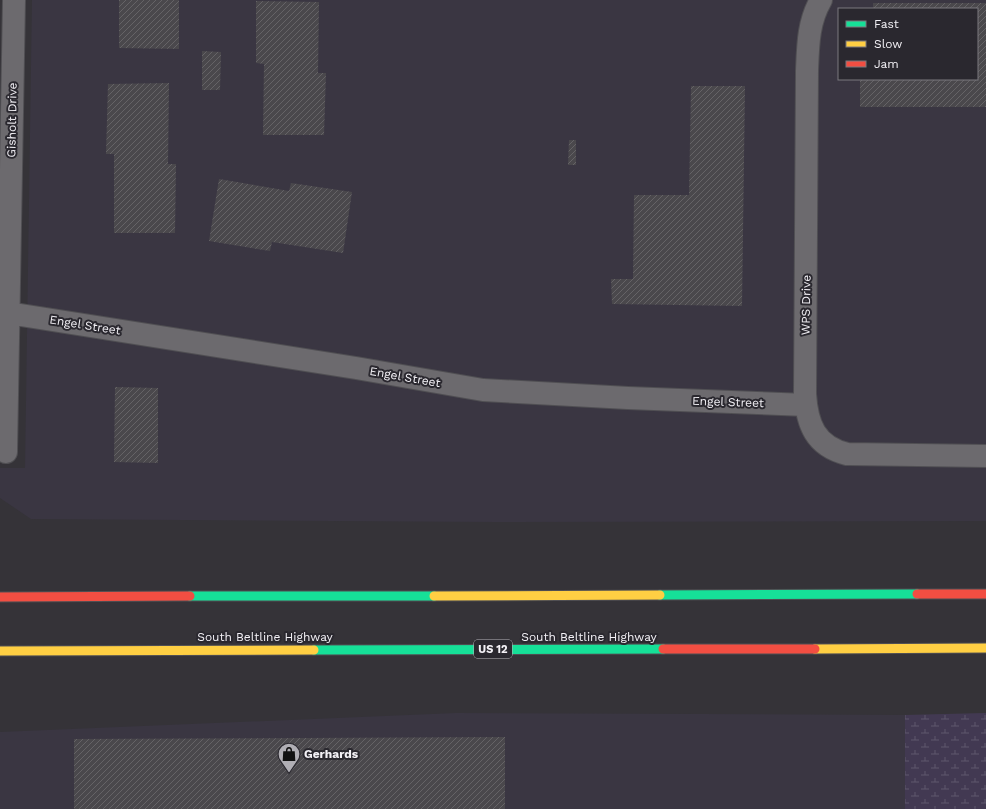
<svg xmlns="http://www.w3.org/2000/svg" width="986" height="809" font-family="'Work Sans',sans-serif">
  <style>
    .built { fill: #3a3642; fill-rule: evenodd }
    .wetland { fill: url(#wetland-marsh) }
    .building { fill: url(#building-hatch) }
    .lines { fill: none; stroke-linecap: round; stroke-linejoin: round }
    .street-casing { stroke: #504f53; stroke-width: 24 }
    .fast-casing { stroke: #504f53; stroke-width: 11 }
    .slow-casing { stroke: #504f53; stroke-width: 11 }
    .jam-casing { stroke: #504f53; stroke-width: 11 }
    .street { stroke: #6c6a6e; stroke-width: 22 }
    .fast { stroke: #16e098; stroke-width: 9 }
    .slow { stroke: #ffcf43; stroke-width: 9 }
    .jam { stroke: #f24e42; stroke-width: 9 }
    .labels { text-anchor: middle; stroke-width: 4; stroke-linejoin: round; paint-order: stroke }
    .shield { fill: #2a282f; stroke: #b7b5ba; stroke-width: 1 }
    .shield-label { font-size: 11px; font-weight: bold; fill: #f3f1f6 }
    .street-label { font-size: 12px; fill: #f3f1f6; stroke: #2a282f }
    .poi-label { font-size: 12px; font-weight: bold; fill: #f3f1f6; stroke: #2a282f; text-anchor: start }
  </style>
  <defs>
    <pattern id="wetland-marsh" width="20" height="14" patternUnits="userSpaceOnUse"><rect width="20" height="14" fill="#423952"/><path d="M1 5h8M5 5V1M11 12h8M15 12V8" fill="none" stroke="#5e566c"/></pattern>
    <pattern id="building-hatch" width="6" height="6" patternUnits="userSpaceOnUse"><rect width="6" height="6" fill="#4a484c"/><path d="M-1 1l2-2M0 6l6-6M5 7l2-2" fill="none" stroke="#656366"/></pattern>
  </defs>
  <rect width="100%" height="100%" fill="#353338"/>
  <path class="built" d="M32,0H986V521L493,522L31,519L0,498V468H25ZM839,9H977V79H839Z
    M456,713L905,715V809H0V732Z"/>
  <path class="wetland" d="M986,713V809H905V715Z"/>
  <path class="building" d="M119,0H179V49L119,48Z
    M256,1L319,2L318,73H326L324,135H263L264,64L256,63Z
    M873,3H986V107H860V79H977V9H873Z
    M202,51L221,52L220,90H202Z
    M169,83L168,164H176L175,233H114V154H106L108,84Z
    M691,86H745L742,306L612,304L611,279H633L634,195H689Z
    M569,140H576V165H568Z
    M219,179L289,191L291,183L352,192L343,253L272,242L270,251L209,241Z
    M115,387L158,388V463L114,462Z
    M505,737V809H74V739Z"/>
  <g class="lines">
    <g class="street-casing">
      <path id="street" d="M821,0C808,22 808,46 807,71L805,394C807,424 815,446 847,454L986,456
        M8,313L356,368L483,390L628,398L806,405
        M6,452L14,0"/>
    </g>
    <g class="fast-casing">
      <path id="fast" d="M660,595L917,594
        M190,596H434
        M314,650L663,649"/>
    </g>
    <g class="slow-casing">
      <path id="slow" d="M434,596L660,595
        M815,649L986,648
        M0,651L314,650"/>
    </g>
    <g class="jam-casing">
      <path id="jam" d="M917,594H986
        M0,597L190,596
        M663,649H815"/>
    </g>
    <use href="#street" class="street"/>
    <use href="#fast" class="fast"/>
    <use href="#slow" class="slow"/>
    <use href="#jam" class="jam"/>
  </g>
  <defs>
    <g id="shop-pin" transform="scale(1.15)"><path d="M0 17L-7.5 6A9.5 9.5 0 1 1 7.5 6Z" fill="#b0aeb4" stroke="#2a282f"/><path d="M-5-2.5h2.3a2.7 3.5 0 0 1 5.4 0H5L5.5 6h-11ZM-1.5-2.5h3a1.5 2.3 0 0 0-3 0Z" fill="#111"/></g>
  </defs>
  <g fill-rule="evenodd">
    <use href="#shop-pin" x="289" y="754"/>
  </g>
  <g class="labels">
    <rect class="shield" x="474" y="640" width="38" height="18" rx="3"/>
    <g class="shield-label">
      <text x="493" y="653">US 12</text>
    </g>
    <g class="street-label">
      <text transform="translate(12 120) rotate(-89)" y="4">Gisholt Drive</text>
      <text transform="translate(806 305) rotate(-89)" y="4">WPS Drive</text>
      <text transform="translate(85 325) rotate(9)" y="4">Engel Street</text>
      <text transform="translate(405 377) rotate(10)" y="4">Engel Street</text>
      <text transform="translate(728 402) rotate(2)" y="4">Engel Street</text>
      <text x="265" y="641">South Beltline Highway</text>
      <text x="589" y="641">South Beltline Highway</text>
    </g>
    <g class="poi-label">
      <text x="304" y="758">Gerhards</text>
    </g>
  </g>
  <rect x="838" y="8" width="140" height="72" fill="#2a282f" stroke="#7a787f"/>
  <rect x="846" y="21" width="20" height="6" fill="#16e098" stroke="#7a787f"/>
  <text x="874" y="28" font-size="12" fill="#f3f1f6">Fast</text>
  <rect x="846" y="41" width="20" height="6" fill="#ffcf43" stroke="#7a787f"/>
  <text x="874" y="48" font-size="12" fill="#f3f1f6">Slow</text>
  <rect x="846" y="61" width="20" height="6" fill="#f24e42" stroke="#7a787f"/>
  <text x="874" y="68" font-size="12" fill="#f3f1f6">Jam</text>
</svg>
